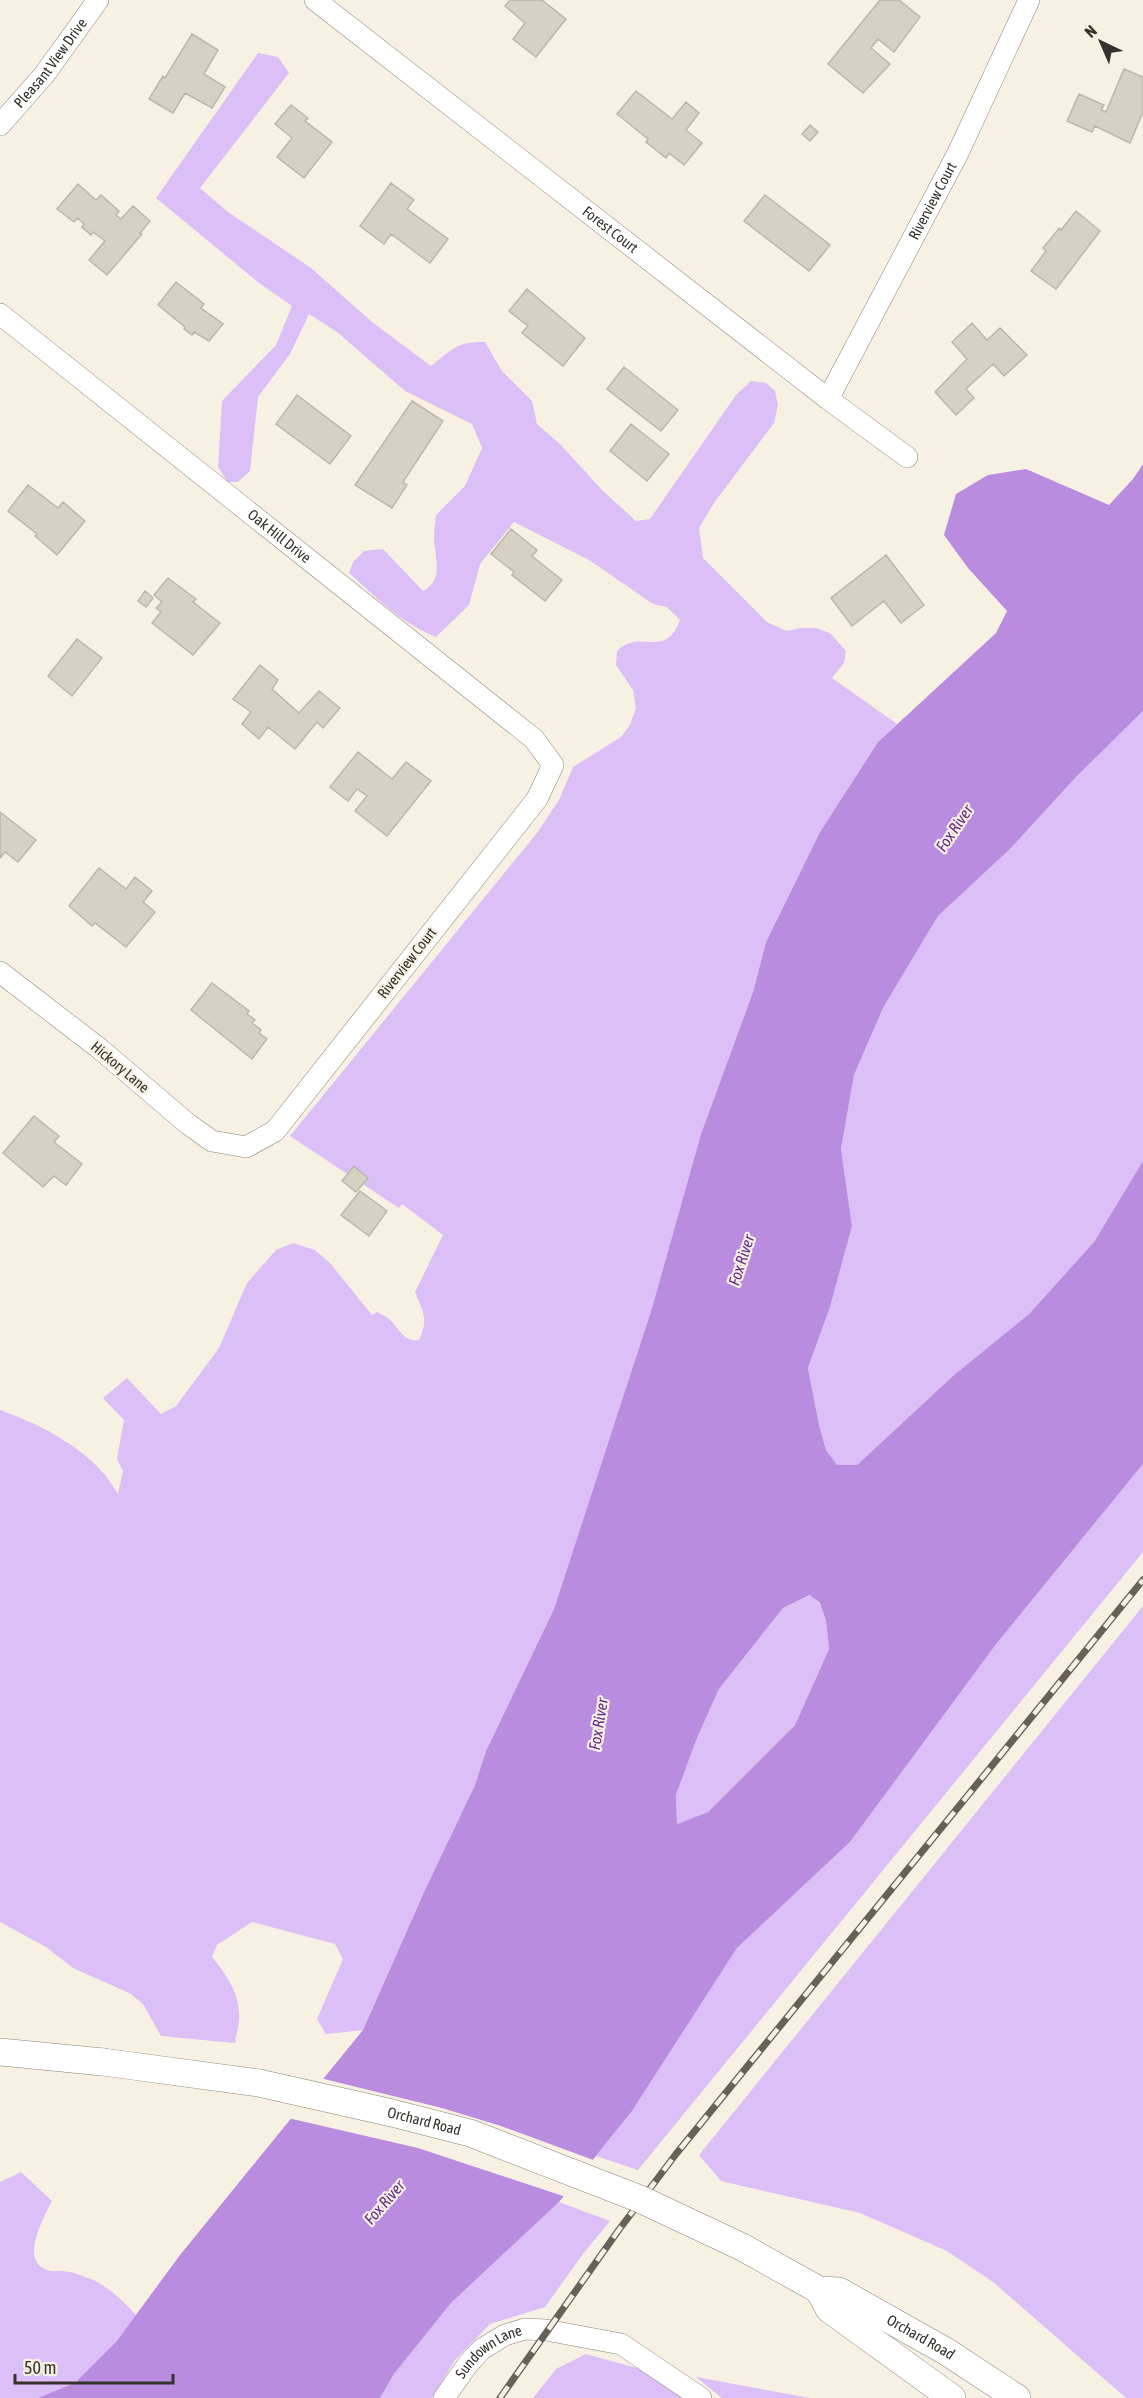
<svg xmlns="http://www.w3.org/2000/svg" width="1143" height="2398" font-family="'Asap Condensed',sans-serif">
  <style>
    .green { fill: #dcbff6 }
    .water { fill: #b98ce0; fill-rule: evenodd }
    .pier { fill: #f7f1e3 }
    .building { fill: #d7d1c3; stroke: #bdb7a9; stroke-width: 1.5 }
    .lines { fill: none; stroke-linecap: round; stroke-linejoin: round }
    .minor-casing { stroke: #8a8478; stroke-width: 22 }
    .major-casing { stroke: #8a8478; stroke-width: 28 }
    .minor { stroke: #fff; stroke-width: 21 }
    .major { stroke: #fff; stroke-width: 27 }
    .rail-casing { stroke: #65625a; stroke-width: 7 }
    .rail { stroke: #f7f1e3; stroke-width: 4.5; stroke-dasharray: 14; stroke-linecap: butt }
    .major-bridge-casing { stroke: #8a8478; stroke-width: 28; stroke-linecap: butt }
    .major-bridge { stroke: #fff; stroke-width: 27 }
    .labels { text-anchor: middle; stroke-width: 4.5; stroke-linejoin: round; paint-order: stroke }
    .street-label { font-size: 15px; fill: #35322d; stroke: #f7f1e3 }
    .water-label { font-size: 16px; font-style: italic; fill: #64298b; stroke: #f7f1e3 }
  </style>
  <rect width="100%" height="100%" fill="#f7f1e3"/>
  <path class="green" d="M258,53L278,57L289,73L200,188L228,212L311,268L372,322L431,366C453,349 455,342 485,342L502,371L532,401L537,424L561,445L602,490L636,521L650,519L736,395L751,381L766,383L775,391L778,405L774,423L714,503L699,528L703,558L767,622L787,631L800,628H816L830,633L846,651L844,663L832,678L897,724L878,742L820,832L766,942L753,992L701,1134L652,1308L554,1609L486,1751L475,1785L425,1890L363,2030L326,2034L317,2019L343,1959L335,1944L252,1922L217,1945L212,1957C225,1973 239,1992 239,2014C240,2023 236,2034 235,2043L161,2036L143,2004L131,1994L73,1968L46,1947L0,1922V1410C37,1423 79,1444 105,1475C110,1481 114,1488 118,1494L123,1471L117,1459L124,1420L103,1398L127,1378L161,1414L176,1406L219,1348L247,1283L276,1250L293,1243L315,1250L330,1263L372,1315L377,1312C381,1314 386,1316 389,1319C400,1329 403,1342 419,1340C429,1319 423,1312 415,1292L443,1235L402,1204L399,1208L290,1136L537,833L559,800L573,767L621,737L630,725L636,708L633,690L616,665L617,651C640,627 665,661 680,620L667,607L653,604L589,560L514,522L480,564L469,605L436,637C401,623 376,597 349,573L353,562L364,551L383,549L423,591C444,580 435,559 434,539C434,531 435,523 436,515L465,486L482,448L472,424L405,391L337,332L309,314L290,354L258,397L250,471L238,482H228L218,467L222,401L276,345L292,306L259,283L156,198Z
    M1143,711V1161L1094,1242L1029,1314L954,1375L857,1465H837L826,1450L819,1425L808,1368L830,1307L852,1226L841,1149L854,1075L883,1008L938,916L1010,849L1075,778Z
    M1143,1464V1552L638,2170L596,2156L632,2111L737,1948L850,1842L997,1643Z
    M811,1595L820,1604L826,1621L829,1649L795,1725L708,1812L677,1824L676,1795L697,1738L719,1689L783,1608Z
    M1143,1606V2398H1126L993,2282L947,2251L860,2213L721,2181L699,2155Z
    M21,2172L52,2201C44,2217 19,2261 47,2270C52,2272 56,2271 61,2271C71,2271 83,2276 93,2280C110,2288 123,2301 136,2315C112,2348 81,2391 38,2398C26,2398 12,2398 0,2398V2182Z
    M559,2202L610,2221L583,2254L545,2307L490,2324L455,2360L432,2398H380L394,2374L451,2303Z
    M586,2354L644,2370L682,2398H533L556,2369Z
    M696,2377L810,2398H722Z"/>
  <path class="water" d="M1143,464V711L1075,778L1010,849L938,916L883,1008L854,1075L841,1149L852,1226L830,1307L808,1368L819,1425L826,1450L837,1465H857L954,1375L1029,1314L1094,1242L1143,1161V1464L997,1643L850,1842L737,1948L632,2111L559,2202L451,2303L394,2374L380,2398H38L75,2383L116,2342L180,2255L363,2030L425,1890L475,1785L486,1751L554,1609L652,1308L701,1134L753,992L766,942L820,832L878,742L996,633L1007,611L968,568L944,535L956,494L988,475L1026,469L1109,505L1133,479ZM810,1595L820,1603L826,1621L829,1649L795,1725L708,1812L677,1824L676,1795L697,1738L719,1689L783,1608Z"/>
  <path class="pier" d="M320,2078L442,2108L501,2126L596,2161L566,2197L418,2148L288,2118Z"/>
  <path class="building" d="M510,0H542L566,19L536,57L513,39L525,23L505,6Z
    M880,0H899L920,17L894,52L878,39L871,48L890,64L863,93L828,64Z
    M192,34L218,50L204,74L225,87L212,108L185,93L173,113L149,99L163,76L165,78Z
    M1124,69L1143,77V112L1130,143L1095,126L1092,132L1067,121L1079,94L1104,105L1101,110L1106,112Z
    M636,91L672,119L686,102L699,113L686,130L702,143L684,165L669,153L666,158L646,142L648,139L617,114Z
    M291,105L308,118L305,121L332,142L304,178L277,157L292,138L275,124Z
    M810,125L818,132L810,141L802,134Z
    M391,183L414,200L407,209L448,239L430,263L391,234L384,244L360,226Z
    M78,184L96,200L101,195L119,211L116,215L121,219L133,206L150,221L140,233L142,234L107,275L89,260L105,241L93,232L91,235L82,227L84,224L77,218L74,222L57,209Z
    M765,195L830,245L809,271L744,221Z
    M1076,211L1100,231L1056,289L1031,271L1046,251L1043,248L1057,231L1059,228L1061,230Z
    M176,282L204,304L201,308L223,324L209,341L194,332L192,335L184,329L185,327L158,305Z
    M527,289L585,338L563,366L522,333L528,326L509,311Z
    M972,323L987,340L1000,328L1027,355L1004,376L993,364L966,389L974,398L956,415L935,392L967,359L952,342Z
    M624,367L678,410L661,431L607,389Z
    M297,395L351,436L330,464L276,424Z
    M412,401L443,421L403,482L407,485L392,508L355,485Z
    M631,424L669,454L647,481L610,451Z
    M28,485L58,508L63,502L85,521L57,555L35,536L37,534L8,511Z
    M511,529L537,550L532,556L562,580L545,601L512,575L514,572L491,554Z
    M886,555L924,605L901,623L884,601L852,626L831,598Z
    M168,578L196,599L193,602L220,623L193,655L152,623L161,612L156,608L162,602L154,595Z
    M145,591L153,598L146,607L138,601Z
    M77,639L102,658L72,696L48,676Z
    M260,665L278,680L272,689L299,713L319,691L340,708L323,728L317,722L295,749L268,727L259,739L242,724L251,712L233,699Z
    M358,752L392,779L406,762L431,781L387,836L355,811L367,796L357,789L348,801L330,787Z
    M0,812L36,840L18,862L5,852L0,858Z
    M99,868L126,889L135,877L152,891L143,902L155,912L126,947L95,923L92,926L69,906Z
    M212,983L249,1011L247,1014L255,1020L252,1023L261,1030L259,1033L267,1039L252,1059L191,1010Z
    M34,1116L59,1136L54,1142L82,1164L66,1185L54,1176L43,1187L3,1153Z
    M354,1166L368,1178L356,1192L342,1181Z
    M360,1191L387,1211L369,1236L341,1215Z"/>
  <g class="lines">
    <g class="minor-casing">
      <g id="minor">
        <path id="s1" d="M315,0L828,399L907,457"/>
        <path id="s2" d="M0,125L44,75L98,0"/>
        <path id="s3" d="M0,314L534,739L553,765L537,799L275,1131L246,1147L212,1141L188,1124L100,1049L0,972"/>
        <path id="s4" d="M828,399L958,153L1029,0"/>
        <path id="s5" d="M444,2398L468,2364L482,2349L505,2335L525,2329L546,2330L621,2344L701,2398"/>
      </g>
    </g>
    <g class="major-casing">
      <g id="major">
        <path d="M0,2052L103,2062"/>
        <path id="s6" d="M742,2247L819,2290L839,2291L947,2352L1017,2398"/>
        <path d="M819,2290L829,2309L952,2398"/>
      </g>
    </g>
    <use href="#minor" class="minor"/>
    <use href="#major" class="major"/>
    <g class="rail-casing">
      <path id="rail" d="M500,2398L618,2231L676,2154L1143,1580"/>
    </g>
    <use href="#rail" class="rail"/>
    <g class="major-bridge-casing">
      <g id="major-bridge">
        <path id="s7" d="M103,2062L259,2083L392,2113L470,2133L640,2199L742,2247"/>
      </g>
    </g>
    <use href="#major-bridge" class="major-bridge"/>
  </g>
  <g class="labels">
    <g class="street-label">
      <text dy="5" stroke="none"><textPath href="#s2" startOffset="80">Pleasant View Drive</textPath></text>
      <text dy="5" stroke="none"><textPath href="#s4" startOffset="224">Riverview Court</textPath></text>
      <text dy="5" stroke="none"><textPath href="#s1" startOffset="374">Forest Court</textPath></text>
      <text dy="5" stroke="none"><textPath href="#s3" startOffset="357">Oak Hill Drive</textPath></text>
      <text transform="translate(407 963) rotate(-52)" y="5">Riverview Court</text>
      <text transform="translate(120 1067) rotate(40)" y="5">Hickory Lane</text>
      <text dy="5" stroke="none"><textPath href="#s7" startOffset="327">Orchard Road</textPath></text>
      <text dy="5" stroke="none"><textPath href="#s6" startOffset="202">Orchard Road</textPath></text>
      <text dy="5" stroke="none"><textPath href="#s5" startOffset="66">Sundown Lane</textPath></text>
    </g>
    <g class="water-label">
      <text transform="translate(954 828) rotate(-56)" y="6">Fox River</text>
      <text transform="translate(741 1260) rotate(-72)" y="6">Fox River</text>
      <text transform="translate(598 1724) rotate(-81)" y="6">Fox River</text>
      <text transform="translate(384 2202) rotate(-49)" y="6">Fox River</text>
    </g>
  </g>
  <g transform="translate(1101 42) rotate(316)" stroke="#f7f1e3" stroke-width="4.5" paint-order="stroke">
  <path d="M0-4.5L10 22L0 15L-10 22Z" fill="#35322d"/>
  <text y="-9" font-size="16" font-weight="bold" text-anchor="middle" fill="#35322d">N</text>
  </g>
  <path d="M15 2374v9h158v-9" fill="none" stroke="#35322d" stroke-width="3"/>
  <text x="24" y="2374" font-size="18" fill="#35322d" stroke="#f7f1e3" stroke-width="4.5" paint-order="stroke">50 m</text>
</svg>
